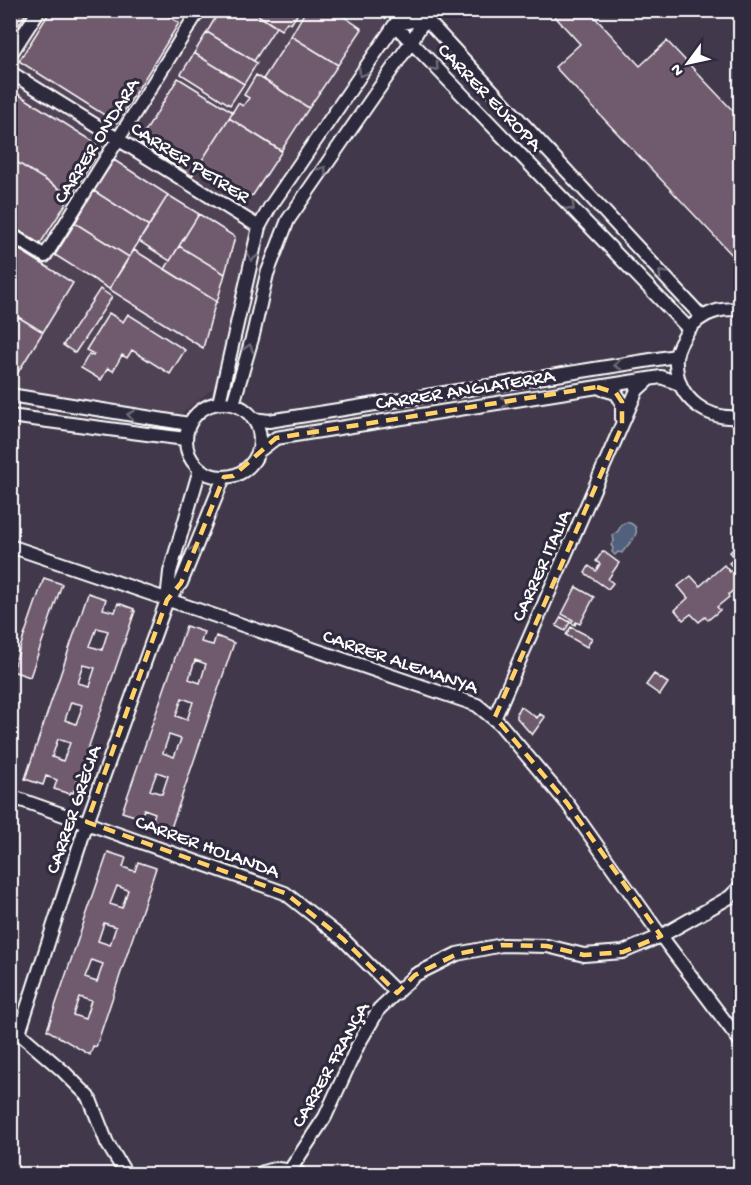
<svg xmlns="http://www.w3.org/2000/svg" width="751" height="1185" font-family="'Gochi Hand',sans-serif">
  <style>
    .built { fill: #504255 }
    .water { fill: #51617b; stroke: #97a0b0; stroke-width: 1.5 }
    .building { fill: #705a6d; stroke: #fff; stroke-width: 1.5; fill-rule: evenodd }
    .lines { fill: none; stroke-linecap: round; stroke-linejoin: round }
    .minor-casing { stroke: #fff; stroke-width: 16 }
    .minor { stroke: #2f2a3d; stroke-width: 12 }
    .oneway { stroke: #6d6a77 }
    .marked { fill: none; stroke: #ffd166; stroke-width: 4.5; stroke-dasharray: 12 8; stroke-linejoin: round }
    .labels { text-anchor: middle; stroke-width: 6; stroke-linejoin: round; paint-order: stroke }
    .street-label { font-size: 20px; fill: #fff; stroke: #2f2a3d }
  </style>
  <rect width="100%" height="100%" fill="#42384b"/>
  <filter id="ink" filterUnits="userSpaceOnUse"><feTurbulence type="fractalNoise" baseFrequency=".0167" numOctaves="2"/><feDisplacementMap in="SourceGraphic" scale="12" xChannelSelector="R" yChannelSelector="G"/><feConvolveMatrix kernelMatrix="1 2 1 2 8 2 1 2 1" color-interpolation-filters="sRGB"/></filter>
  <g filter="url(#ink)">
    <path class="built" d="M10,11H413L265,223L220,383L174,419L11,393Z"/>
    <path class="water" d="M627,522C649,529 626,545 622,553L618,552L615,555L612,552L613,548L611,545L614,541L613,535L618,531L622,524Z"/>
    <path class="building" d="M10,10H28L10,39Z
      M51,10H159L179,23L117,123L19,61Z
      M220,10H250L276,27L254,61L207,32Z
      M250,10H290L297,15L291,24L287,22L281,30Z
      M306,10H334L362,29L338,65L291,36Z
      M549,10H588L640,66L667,41L737,115L740,112V250L734,257L555,67L580,44Z
      M207,32L257,63L244,84L194,53Z
      M291,36L338,65L309,108L263,79Z
      M194,53L244,84L230,105L181,74Z
      M256,75L309,108L281,151L229,118L238,103L243,106L249,98L244,95Z
      M178,78L233,112L192,176L139,142Z
      M10,89L102,147L71,196L10,158Z
      M229,118L282,151L253,195L245,197L197,168Z
      M10,158L71,196L40,244L10,225Z
      M114,160L168,195L149,226L94,191Z
      M94,191L149,226L129,257L75,223Z
      M168,195L199,214L170,261L139,241Z
      M199,214L235,237L225,274L179,246Z
      M75,223L129,257L109,289L55,255Z
      M10,244L73,283L43,332L10,312Z
      M179,246L225,274L217,302L165,269Z
      M134,250L216,301L203,348L109,289Z
      M100,289L112,297L75,353L63,345Z
      M10,312L43,332L12,382L10,381Z
      M109,313L123,322L128,314L185,350L170,374L132,350L127,358L122,355L113,371L108,368L101,380L81,368L89,354L93,356L94,354L86,350Z
      M740,543V548L737,551L740,555V584L728,595L729,597L717,607L720,610L708,620L705,617L699,622L691,614L683,620L675,610L688,598L678,586L691,576L700,586L724,565L730,572L734,568L729,563L735,558L730,552Z
      M603,551L619,563L608,579L613,583L608,589L585,573L589,566L596,571L600,564L596,561Z
      M44,578L62,584L30,677L12,671Z
      M576,587L594,597L580,624L576,622L575,625L571,623L573,620L562,614Z
      M88,593L106,599L103,609L115,612L118,603L134,609L133,611H135L73,793L71,792L70,794L54,789L57,780L46,776L43,785L25,779ZM97,628L108,631L102,650L90,646ZM84,665L95,668L89,686L78,683ZM71,702L83,705L76,724L65,720ZM58,739L70,743L63,761L52,757Z
      M561,617L570,622L565,631L556,626Z
      M186,626L204,632L201,642L213,645L216,636L234,643L171,828L152,822L155,813L144,809L141,818L122,812ZM195,660L206,664L200,683L189,679ZM182,698L193,702L187,720L176,716ZM169,735L181,739L174,757L163,753ZM157,772L168,776L162,794L150,790Z
      M571,627L592,638L587,647L566,635Z
      M654,674L668,683L660,695L646,685Z
      M520,706L537,718L540,714L545,717L532,735L517,718V712Z
      M108,852L126,858L123,867L131,870L135,871L138,862L156,868L96,1047L93,1046L90,1055L47,1030ZM117,886L128,890L122,908L110,904ZM104,923L116,927L110,945L98,941ZM92,960L103,964L97,982L85,978ZM79,997L91,1001L85,1019L73,1015Z"/>
    <g class="lines">
      <g class="minor-casing">
        <path id="minor" d="M395,25L425,18L702,317
          M395,25L688,328
          M10,55L39,10
          M10,72L259,227
          M10,234L45,256L199,10
          M740,310C716,306 694,317 683,339C678,347 675,355 676,365C678,400 708,420 740,417
          M602,389L616,393L622,402V419
          M10,395L189,424
          M186 440a37 37 0 1 1 74 0a37 37 0 1 1-74 0Z
          M219,403L259,227L270,207L405,10
          M233,404L253,335L267,274L288,220L411,42L430,10
          M10,416L185,439
          M253,419L269,421L676,356
          M259,451L276,438L661,377L680,384
          M10,546L477,705L500,724L567,803L661,936L740,1041
          M168,599L181,583L224,477
          M494,719L637,390L648,380
          M10,796L285,893L343,939L397,993
          M10,1028L19,1033L63,1071L89,1097L107,1143L126,1174
          M19,1033L87,822L167,600L170,572L200,469
          M290,1170L325,1117L358,1045L379,1009L415,975L457,954L502,945L547,946L584,955L623,952L661,936L730,897L740,887
          M259,1174C274,1167 285,1168 300,1174"/>
      </g>
      <use href="#minor" class="minor"/>
    </g>
    <defs><path id="oneway-chevron" d="M-2-3.5L2.5 0L-2 3.5" fill="none" stroke-width="1.6" stroke-linecap="round" stroke-linejoin="round" transform="scale(1.5)"/></defs>
    <g class="oneway">
      <use href="#oneway-chevron" transform="translate(435 67) rotate(46)"/>
      <use href="#oneway-chevron" transform="translate(362 73) rotate(124)"/>
      <use href="#oneway-chevron" transform="translate(323 170) rotate(-55)"/>
      <use href="#oneway-chevron" transform="translate(571 207) rotate(46)"/>
      <use href="#oneway-chevron" transform="translate(252 257) rotate(103)"/>
      <use href="#oneway-chevron" transform="translate(662 274) rotate(-133)"/>
      <use href="#oneway-chevron" transform="translate(249 348) rotate(-74)"/>
      <use href="#oneway-chevron" transform="translate(618 365) rotate(171)"/>
      <use href="#oneway-chevron" transform="translate(505 402) rotate(-9)"/>
      <use href="#oneway-chevron" transform="translate(131 415) rotate(-171)"/>
      <use href="#oneway-chevron" transform="translate(312 432) rotate(-9)"/>
      <use href="#oneway-chevron" transform="translate(195 549) rotate(-68)"/>
    </g>
  </g>
  <path class="marked" d="M597,387L616,393L622,402V426L495,717L567,803L661,936L623,952L584,955L547,946L502,945L457,954L415,975L397,993L343,939L285,893L87,822L167,600L181,583L224,477L233,476L276,438Z"/>
  <g class="labels">
    <g class="street-label">
      <text transform="translate(491 96) rotate(46)" y="7">CARRER EUROPA</text>
      <text transform="translate(95 140) rotate(-58)" y="7">CARRER ONDARA</text>
      <text transform="translate(191 161) rotate(32)" y="7">CARRER PETRER</text>
      <text transform="translate(465 388) rotate(-9)" y="7">CARRER ANGLATERRA</text>
      <text transform="translate(540 565) rotate(-66)" y="7">CARRER ITALIA</text>
      <text transform="translate(401 660) rotate(19)" y="7">CARRER ALEMANYA</text>
      <text transform="translate(72 809) rotate(-71)" y="7">CARRER GRÈCIA</text>
      <text transform="translate(208 845) rotate(20)" y="7">CARRER HOLANDA</text>
      <text transform="translate(329 1064) rotate(-61)" y="7">CARRER FRANÇA</text>
    </g>
  </g>
  <rect width="751" height="1185" fill="none" stroke="#2f2a3d" stroke-width="36"/>
  <rect x="18" y="18" width="715" height="1149" fill="none" stroke="#fff" stroke-width="2" filter="url(#ink)"/>
  <g transform="translate(688 63) rotate(237)" stroke="#2f2a3d" stroke-width="4.5" paint-order="stroke">
  <path d="M0-4.5L10 22L0 15L-10 22Z" fill="#ffffff"/>
  <text y="-9" font-size="16" font-weight="bold" text-anchor="middle" fill="#ffffff">N</text>
  </g>
</svg>
